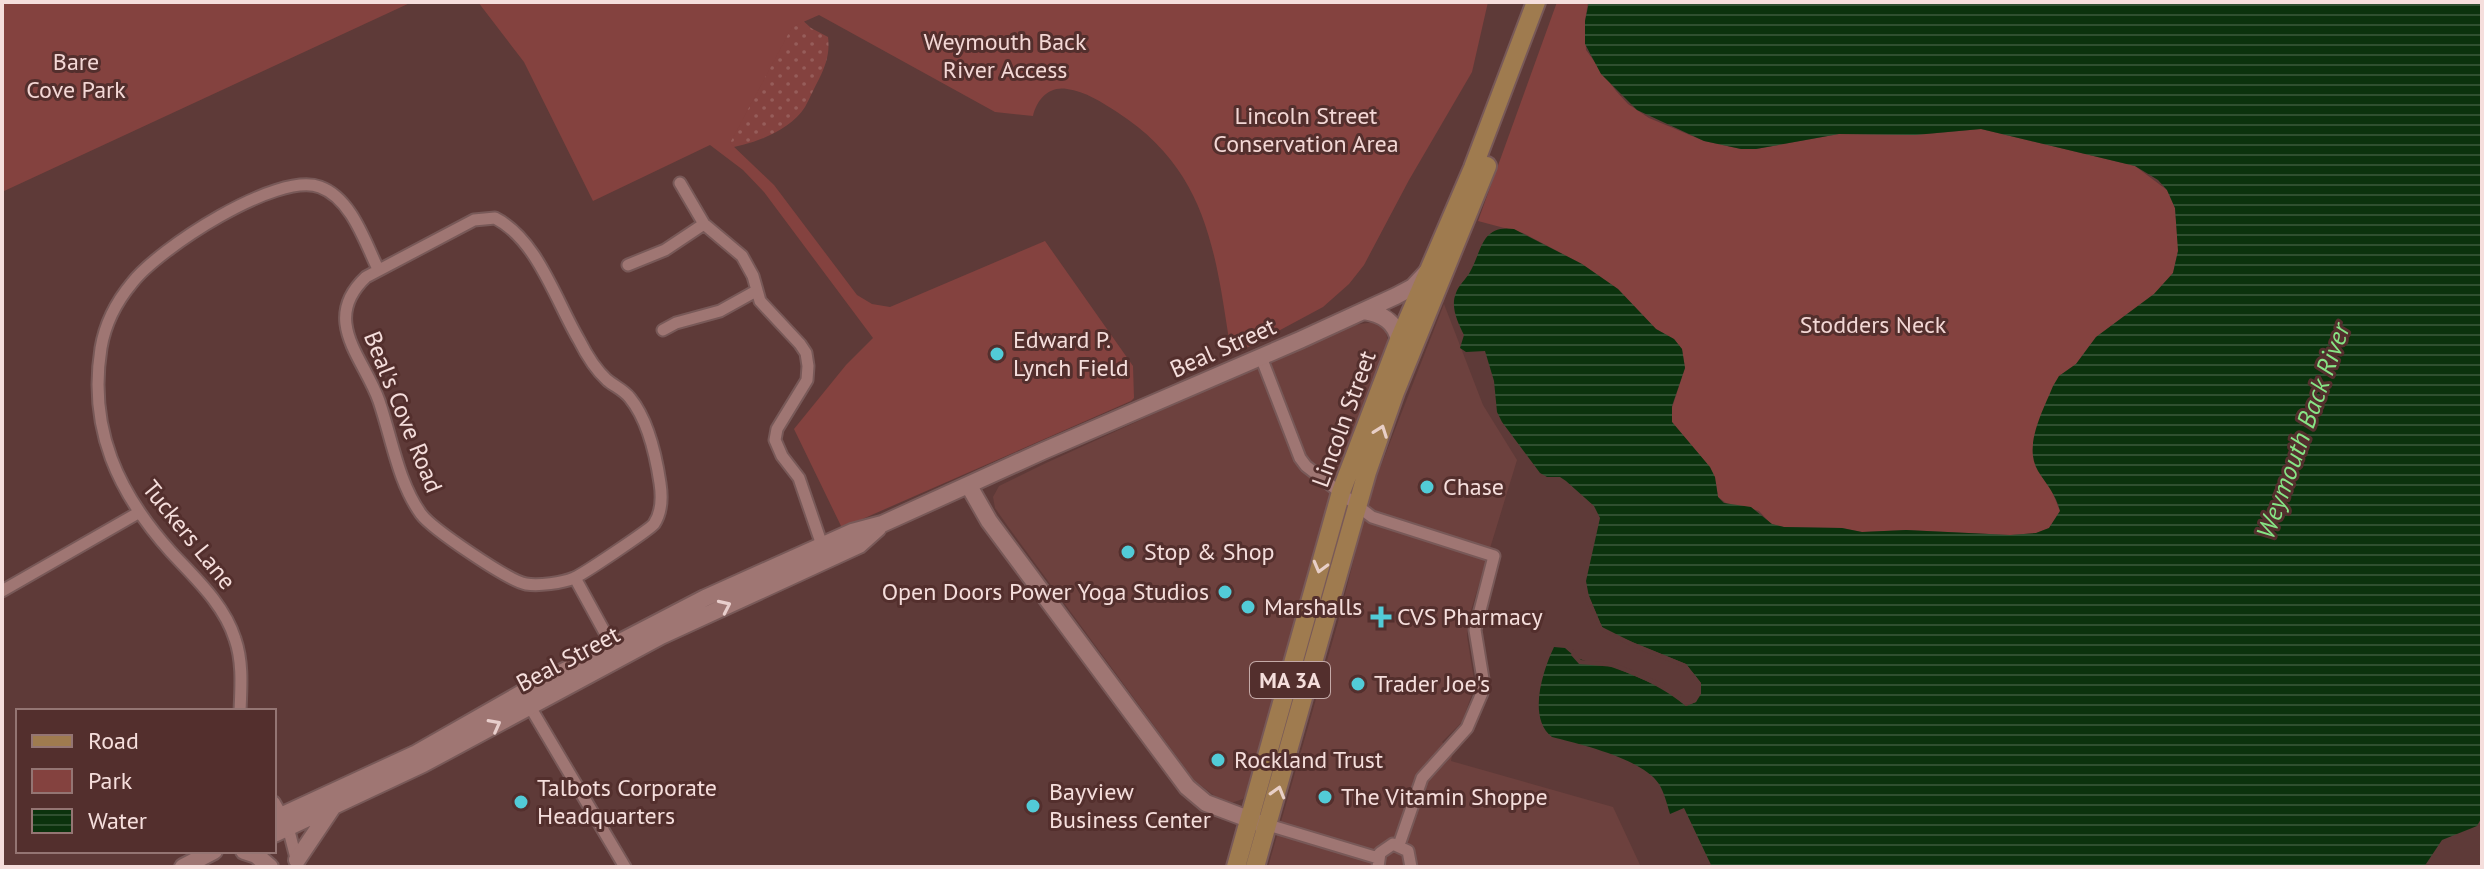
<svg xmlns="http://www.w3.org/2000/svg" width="2484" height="869" font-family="'PT Sans',sans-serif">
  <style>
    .built { fill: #6d413e }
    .grass { fill: url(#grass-dots) }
    .park { fill: #84423f }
    .water { fill: url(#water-rules) }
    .pier { fill: #5e3a38 }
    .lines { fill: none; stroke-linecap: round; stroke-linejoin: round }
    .street-casing { stroke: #785958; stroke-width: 15 }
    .secondary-casing { stroke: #785958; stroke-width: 20 }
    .primary-casing { stroke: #785958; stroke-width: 22 }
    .street { stroke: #9f7673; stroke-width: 11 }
    .secondary { stroke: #9f7673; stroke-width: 16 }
    .primary { stroke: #9f7b4f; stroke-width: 18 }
    .oneway { stroke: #e8cfc7 }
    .oneway2 { stroke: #e8cecc }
    .poi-dot { fill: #52cbd7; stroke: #532f2d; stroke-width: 3 }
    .labels { text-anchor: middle; stroke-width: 6; stroke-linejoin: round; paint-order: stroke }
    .shield { fill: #532f2d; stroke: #c4aaa8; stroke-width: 2 }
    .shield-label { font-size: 22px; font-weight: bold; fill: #f5dedc }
    .park-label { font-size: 24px; fill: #f3d7d5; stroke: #532f2d }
    .poi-label { font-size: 24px; fill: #f5dedc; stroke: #532f2d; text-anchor: start }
    .street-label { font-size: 24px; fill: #f5dedc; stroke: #532f2d }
    .water-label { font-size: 26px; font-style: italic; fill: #87e485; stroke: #532f2d }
  </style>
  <defs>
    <pattern id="grass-dots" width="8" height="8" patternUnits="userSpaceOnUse" patternTransform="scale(2)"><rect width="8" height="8" fill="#84423f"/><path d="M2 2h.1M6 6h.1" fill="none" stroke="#965d5a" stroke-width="1.8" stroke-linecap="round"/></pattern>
    <pattern id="water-rules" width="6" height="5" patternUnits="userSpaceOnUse" patternTransform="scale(2)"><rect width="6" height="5" fill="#0b320d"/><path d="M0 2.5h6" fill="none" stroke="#2f4f30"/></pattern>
  </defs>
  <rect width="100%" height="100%" fill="#5e3a38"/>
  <path class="built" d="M1444,304L1483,405L1517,460L1469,617L1467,636L1474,680L1472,694L1462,722L1442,742L1453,752L1451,761L1613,807L1641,867H1268L1338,622L1371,491Z
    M1374,322L1386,330L1388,345L1351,436L1328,506L1249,790L1243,799L1231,803L1216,797L1194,780L1009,528L995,508L993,497L999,486L1046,463L1347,326Z"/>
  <path class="grass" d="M799,17L811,28L828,37C830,53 826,65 819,79C814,88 810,98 805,107C789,132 751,145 723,149L556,83Z"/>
  <path class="park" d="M2,2H412L2,192Z
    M478,2H1488L1472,72L1409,180L1364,265L1349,284L1323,307L1239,352L1230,346C1215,250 1207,170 1117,112C1103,103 1085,91 1067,89C1049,86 1037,99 1033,116L995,112L819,15L792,27L730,143L774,185L857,295L872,304L890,307L1045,241L1133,366L1134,398L1131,401L842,528L794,429L846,365L873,338L764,192L743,170L710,145L593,201L524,62Z
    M1557,2H1588L1585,21L1586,50L1616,91L1628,104L1649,118L1704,141L1741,149H1756L1839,134L1915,135L1981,129L2135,166L2167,190L2175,208L2178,241V251L2173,273L2154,294L2096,337L2076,364L2059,376L2045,409L2040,474L2051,489L2060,511L2049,528L2036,533L2010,535L1906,530L1862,532L1842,528L1784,527L1771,524L1759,511L1742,506H1730L1718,497L1716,483L1702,458L1672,422L1671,411L1685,368L1682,349L1674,339L1656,329L1618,289L1582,264L1523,233L1478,221Z"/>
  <path class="water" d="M1589,2H2482V817L2477,826L2442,840L2424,867H1712L1684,808L1670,814C1667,804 1664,792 1659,784C1643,759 1580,744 1552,737C1527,718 1543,670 1554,647L1565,648C1585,667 1594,660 1617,669C1643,678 1665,689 1686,706L1696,702L1701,683L1686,664L1634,643L1602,627L1589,597L1586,581L1600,518L1594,506L1566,481L1560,477H1547L1540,473L1502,422L1497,412L1494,381L1485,351L1466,352L1460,348L1464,335C1458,323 1450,307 1456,293C1458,286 1466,279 1470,272C1482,251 1481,224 1514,229L1582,264L1618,289L1656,329L1674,339L1682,349L1685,368L1672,406V422L1710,467L1715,477L1718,497L1724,503L1751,507L1772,524L1784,527L1842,528L1862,532L1906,530L2010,535L2036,533L2049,528L2060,511C2056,495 2047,485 2038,471C2023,446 2043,411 2053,386L2059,376L2076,364L2096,337L2154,294L2173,273L2178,251L2175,208L2167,190L2158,180L2135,166L1981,129L1915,135L1839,134L1756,149H1741L1704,141L1637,110L1601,74L1585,44V21Z"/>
  <path class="pier" d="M1587,591L1602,627L1608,632L1686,664L1701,683V694L1696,702L1686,706L1665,689L1614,667L1579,664L1571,655L1573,649L1581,660L1615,663L1667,685L1687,702L1693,700L1697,693V684L1684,667L1632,647L1600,630L1585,599Z"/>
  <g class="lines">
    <g class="street-casing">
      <path id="street" d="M680,183L704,224L742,256L753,276L760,301L800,344L806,353L808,366L807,380L777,429L775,440L782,456L799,478L824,551
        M495,218C537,239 556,301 579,340C586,354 595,369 607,380C614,386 624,390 630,398C648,420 656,456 660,483C662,496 662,512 654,524C649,530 582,575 574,578C562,583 539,586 526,584C509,581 432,529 421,514C398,482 392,439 379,401C364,358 320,320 366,277L474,220Z
        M628,265L665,250L704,224
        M663,330L676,323L720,311L756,291
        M1261,357L1300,458L1306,466L1372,517L1494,556L1475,630L1483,679L1482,693L1467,728L1422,778L1399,845
        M575,578L615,651
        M2,591L138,513
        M526,700L625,867
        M240,711C241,687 243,662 235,639C224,604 195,578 171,552C118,493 88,429 101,348C105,324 117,301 132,283C158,249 277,171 320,187C351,198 365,242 378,269
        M274,802L288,827L297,862
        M1268,825L1378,858
        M1378,867L1380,853L1393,844L1408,851L1411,867"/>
    </g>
    <g class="secondary-casing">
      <path id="secondary" d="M1364,311C1382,314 1395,321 1399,340
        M969,486L989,521L1187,787L1206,803L1259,823
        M274,819L417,753L522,693L705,598L852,532L882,524L1043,451L1300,340L1396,296L1413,287L1427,272
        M274,834L423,764L661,636L859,545L878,528
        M244,851L256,855L270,867
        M297,860L332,808
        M183,867L214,851"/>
    </g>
    <g class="primary-casing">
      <path id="primary" d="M1236,867L1341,492L1399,340L1473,168L1536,2
        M1255,867L1367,472L1395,392L1487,166"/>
    </g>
    <use href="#street" class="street"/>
    <use href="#secondary" class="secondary"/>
    <use href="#primary" class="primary"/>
  </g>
  <defs><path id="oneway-chevron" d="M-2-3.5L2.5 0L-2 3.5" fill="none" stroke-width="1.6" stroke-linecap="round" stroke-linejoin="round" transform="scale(2)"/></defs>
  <g class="oneway">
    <use href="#oneway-chevron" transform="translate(1381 431) rotate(-70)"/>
    <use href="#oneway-chevron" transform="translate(1320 567) rotate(105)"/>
    <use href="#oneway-chevron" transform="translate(1278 792) rotate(-74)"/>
  </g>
  <g class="oneway2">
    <use href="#oneway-chevron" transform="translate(725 606) rotate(-25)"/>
    <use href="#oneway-chevron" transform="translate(495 725) rotate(-28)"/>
  </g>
  <g class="poi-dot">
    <circle cx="997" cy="354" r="8"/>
    <circle cx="1427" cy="487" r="8"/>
    <circle cx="1128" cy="552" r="8"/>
    <circle cx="1225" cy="592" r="8"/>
    <circle cx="1248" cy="607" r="8"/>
    <path d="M1377 605h8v8h8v8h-8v8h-8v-8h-8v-8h8z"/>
    <circle cx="1358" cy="684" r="8"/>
    <circle cx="1218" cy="760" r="8"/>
    <circle cx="1325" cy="797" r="8"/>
    <circle cx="521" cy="802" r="8"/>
    <circle cx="1033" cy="806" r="8"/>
  </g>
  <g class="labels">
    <rect class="shield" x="1250" y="662" width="80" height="36" rx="6"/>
    <g class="shield-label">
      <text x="1290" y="688">MA 3A</text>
    </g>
    <g class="park-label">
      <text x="1005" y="50">Weymouth Back<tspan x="1005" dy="28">River Access</tspan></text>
      <text x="76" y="70">Bare<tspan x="76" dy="28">Cove Park</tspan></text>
      <text x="1306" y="124">Lincoln Street<tspan x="1306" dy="28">Conservation Area</tspan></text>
      <text x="1873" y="333">Stodders Neck</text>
    </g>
    <g class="poi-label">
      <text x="1013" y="348">Edward P.<tspan x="1013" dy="28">Lynch Field</tspan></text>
      <text x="1443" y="495">Chase</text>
      <text x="1144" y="560">Stop &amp; Shop</text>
      <text x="1209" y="600" text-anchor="end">Open Doors Power Yoga Studios</text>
      <text x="1264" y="615">Marshalls</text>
      <text x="1397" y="625">CVS Pharmacy</text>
      <text x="1374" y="692">Trader Joe's</text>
      <text x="1234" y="768">Rockland Trust</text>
      <text x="537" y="796">Talbots Corporate<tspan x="537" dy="28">Headquarters</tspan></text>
      <text x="1049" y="800">Bayview<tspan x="1049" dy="28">Business Center</tspan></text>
      <text x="1341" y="805">The Vitamin Shoppe</text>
    </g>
    <g class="street-label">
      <text transform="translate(1223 348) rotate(-24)" y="8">Beal Street</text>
      <text transform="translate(403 412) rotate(68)" y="8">Beal's Cove Road</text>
      <text transform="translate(1344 419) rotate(-70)" y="8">Lincoln Street</text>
      <text transform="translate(189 535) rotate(51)" y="8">Tuckers Lane</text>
      <text transform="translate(568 659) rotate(-28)" y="8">Beal Street</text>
    </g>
    <g class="water-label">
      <text transform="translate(2303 431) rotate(-70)" y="9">Weymouth Back River</text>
    </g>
  </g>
  <rect width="2484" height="869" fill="none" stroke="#f5dedc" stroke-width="8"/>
  <rect x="16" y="709" width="260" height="144" fill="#532f2d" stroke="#947573" stroke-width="2"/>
  <rect x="32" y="735" width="40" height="12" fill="#9f7b4f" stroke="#947573" stroke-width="2"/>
  <text x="88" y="749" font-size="24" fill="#f5dedc">Road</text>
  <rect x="32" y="769" width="40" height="24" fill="#84423f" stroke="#947573" stroke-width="2"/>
  <text x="88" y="789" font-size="24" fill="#f5dedc">Park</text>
  <rect x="32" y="809" width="40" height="24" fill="url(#water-rules)" stroke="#947573" stroke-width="2"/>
  <text x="88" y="829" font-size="24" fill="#f5dedc">Water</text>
</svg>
